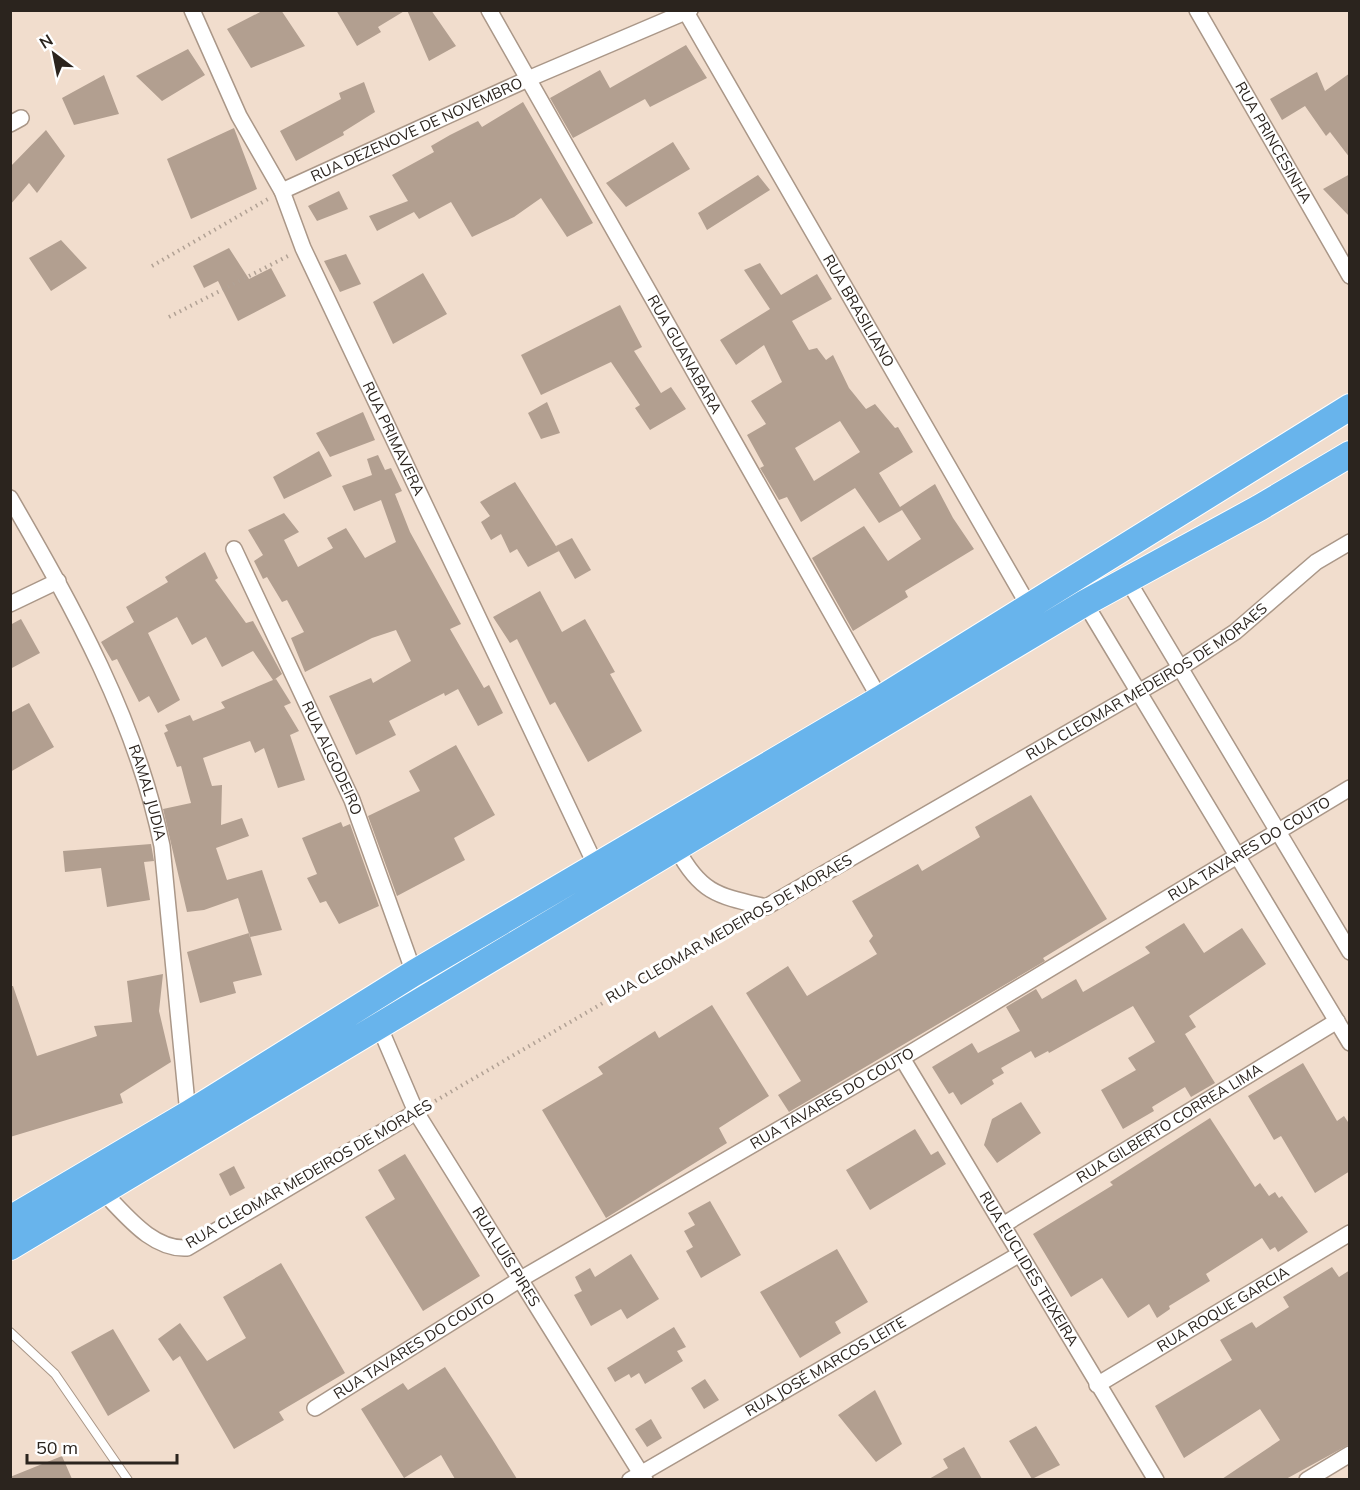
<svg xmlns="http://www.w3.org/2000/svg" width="1360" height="1490" font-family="Mulish,sans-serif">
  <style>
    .building { fill: #b29f90; fill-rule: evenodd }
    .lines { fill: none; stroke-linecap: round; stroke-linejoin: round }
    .service-casing { stroke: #aa9788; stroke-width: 10 }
    .minor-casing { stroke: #aa9788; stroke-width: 18 }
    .trunk-casing { stroke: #fff; stroke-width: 28 }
    .path { stroke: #b1a194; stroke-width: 4; stroke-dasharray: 1.5 4.5; stroke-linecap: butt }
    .service { stroke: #fff; stroke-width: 8 }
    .minor { stroke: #fff; stroke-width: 15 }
    .trunk { stroke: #68b4ec; stroke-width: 26 }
    .labels { text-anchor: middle; stroke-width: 6; stroke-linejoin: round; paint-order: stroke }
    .street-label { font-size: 15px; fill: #2b241e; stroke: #fff }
  </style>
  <rect width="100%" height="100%" fill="#f1ddcd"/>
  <path class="building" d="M264,10H281L305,46L251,68L227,29Z
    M336,10H406L378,27L381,32L357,46Z
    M407,10H431L456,46L429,61Z
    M686,45L707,78L650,107L645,99L573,138L550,98L600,70L610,88Z
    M188,49L205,75L162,101L136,76Z
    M1317,72L1325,91L1350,73V158L1330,132L1326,136L1305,106L1282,120L1270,99Z
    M104,75L119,114L74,125L62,98Z
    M364,82L375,112L343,132L344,135L296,161L280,131L341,99L339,93Z
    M523,102L593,223L567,237L541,198L514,217L472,237L451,202L419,219L414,212L377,231L369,216L408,201L392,175L434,152L431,146L450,135L478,121L482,127Z
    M234,128L257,189L191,219L167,159Z
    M46,130L65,156L37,193L29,183L10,205V167Z
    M673,142L690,169L626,207L606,183Z
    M1350,174V217L1323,189Z
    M758,175L770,190L707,230L698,213Z
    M339,191L348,209L317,221L308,206Z
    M61,240L87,268L51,291L29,258Z
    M229,248L249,279L271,268L286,296L238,321L218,281L204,288L193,266Z
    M346,254L361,284L340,292L324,261Z
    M760,263L781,295L817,274L832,299L792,321L809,350L817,348L826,360L833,355L849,388L866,409L875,404L895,428L898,427L913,452L879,473L900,507L935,484L953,518L974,549L905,591L908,597L853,631L812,558L864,526L888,561L921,539L902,510L879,523L855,488L801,522L787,497L779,500L769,483L760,468L764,466L747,435L766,424L751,401L782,382L764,345L736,365L720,340L770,309L744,270ZM840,421L860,452L814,481L795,448Z
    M423,273L447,314L393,344L373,302Z
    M620,305L642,347L634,351L661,393L671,387L686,409L650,430L635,408L640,405L611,362L541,395L521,355Z
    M547,402L560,433L541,439L528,413Z
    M363,412L375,440L330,457L316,433Z
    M319,451L332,476L284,499L273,477Z
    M378,455L385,470L391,468L402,491L395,494L410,532L461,624L450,629L484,688L489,685L503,713L478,726L458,689L445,696L444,693L389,721L396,735L356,755L329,696L371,678L373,683L411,661L396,630L372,638L305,672L291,638L304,632L287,600L282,602L267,577L263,579L254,561L263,555L248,530L284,513L299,532L284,540L298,567L333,548L327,538L346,528L365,558L396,542L381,500L354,511L342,486L372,475L367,459Z
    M515,482L559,551L528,567L517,549L510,553L501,534L491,540L481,522L490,516L480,502Z
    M572,538L591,570L575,579L556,546Z
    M205,552L218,578L215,580L246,623L253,621L282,674L274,680L276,679L291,703L284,706L299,731L290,735L305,780L278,788L264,748L255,753L250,741L203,758L212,786L222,785L221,825L242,818L249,836L216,848L227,880L262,870L282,930L250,937L238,898L204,910L187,912L163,809L191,803L181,766L177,767L164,733L168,731L165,725L190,715L193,721L225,708L221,702L273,680L253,651L222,667L206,637L192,645L177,617L148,633L180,700L158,713L149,696L139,702L117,659L112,661L101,642L134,622L126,607L168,582L165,577Z
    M540,591L562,632L585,619L615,672L610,674L642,731L588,762L555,702L550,705L517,639L510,643L493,617Z
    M21,619L40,653L10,669V625Z
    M29,703L54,747L10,772V713Z
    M456,745L495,815L454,838L465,860L397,896L368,816L420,791L409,771Z
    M1031,795L1107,919L1043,958L1045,961L789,1112L778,1095L801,1081L746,993L788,966L807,996L877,954L869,941L873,936L852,901L918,864L922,871L980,837L975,827Z
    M341,822L343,827L350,824L379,906L339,924L326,901L320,903L307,878L317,874L302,838Z
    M151,844L154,861L144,862L150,900L107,907L101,868L65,872L63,851Z
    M1184,923L1204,953L1242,928L1266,964L1189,1016L1196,1027L1185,1034L1215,1083L1191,1097L1185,1087L1152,1107L1154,1111L1123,1129L1101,1090L1136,1070L1128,1058L1155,1042L1133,1006L1049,1053L1048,1051L1035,1058L1031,1051L1001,1068L1004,1073L992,1080L994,1084L961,1105L953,1092L949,1094L932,1067L972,1043L978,1053L1020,1031L1006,1007L1036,989L1042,999L1076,979L1083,992L1150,953L1145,947Z
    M249,933L262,975L233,982L236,993L200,1003L187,952Z
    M163,974L159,1011L171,1062L120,1094L123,1103L10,1137V986H13L37,1056L97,1036L94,1026L132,1022L127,981Z
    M712,1005L769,1096L719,1128L727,1143L606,1218L542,1110L603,1074L598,1067L655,1031L659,1038Z
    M1303,1063L1337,1121L1344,1116L1350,1125V1171L1315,1193L1281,1136L1274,1140L1248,1096Z
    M1021,1102L1041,1133L997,1163L984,1145L992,1119Z
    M1210,1118L1255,1187L1260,1183L1269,1196L1275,1192L1279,1198L1282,1196L1308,1232L1278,1252L1275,1247L1270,1250L1262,1238L1206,1274L1210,1281L1169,1306L1170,1309L1157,1318L1149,1304L1128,1318L1102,1278L1071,1297L1033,1234L1113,1185L1110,1182Z
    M915,1129L931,1155L938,1151L946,1164L870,1210L846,1170Z
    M405,1154L480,1276L423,1311L365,1217L395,1199L378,1170Z
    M234,1166L245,1188L230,1196L219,1174Z
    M710,1201L741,1255L701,1278L686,1251L693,1247L684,1231L695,1225L688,1213Z
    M837,1249L868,1302L835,1322L841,1333L800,1358L760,1292Z
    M631,1254L659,1299L627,1319L621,1309L591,1326L574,1295L582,1291L575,1277L590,1268L595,1277Z
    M281,1263L345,1373L279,1412L284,1420L234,1449L180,1356L173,1361L158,1339L180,1323L207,1361L246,1338L223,1297Z
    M1332,1267L1339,1277L1350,1270V1444L1286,1479H1222L1280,1440L1260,1409L1184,1458L1155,1406L1232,1360L1220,1340L1252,1322L1256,1328L1289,1307L1283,1297Z
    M674,1327L686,1347L677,1351L683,1361L645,1384L639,1373L631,1378L629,1374L615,1382L607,1368Z
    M113,1329L150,1391L108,1416L71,1352Z
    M445,1367L492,1439L517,1479H455L441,1455L404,1478L361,1409L403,1383L408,1390Z
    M705,1379L719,1400L704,1409L691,1388Z
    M875,1390L902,1444L876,1462L838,1415Z
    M651,1419L662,1438L647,1447L635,1429Z
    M1036,1426L1060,1465L1032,1479L1009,1441Z
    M964,1447L982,1479H929L948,1468L943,1459Z
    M62,1456L72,1479H10V1477Z"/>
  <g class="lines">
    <g class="service-casing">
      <path id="service" d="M10,1332L55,1374L128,1480"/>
    </g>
    <g class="minor-casing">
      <g id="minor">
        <path id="s1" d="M192,10L239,116L282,191L303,248L596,866"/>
        <path id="s2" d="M489,10L880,699"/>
        <path id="s3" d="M1197,10L1350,276"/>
        <path id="s4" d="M686,12L1030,608"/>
        <path d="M10,124L21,118"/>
        <path id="s5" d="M282,191L528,79L690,10"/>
        <path id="s6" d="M10,498C74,609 136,719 162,846L188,1114"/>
        <path id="s7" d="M234,549L352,800L414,973"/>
        <path d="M1127,579L1350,952"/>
        <path d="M1085,603L1350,1043"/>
        <path d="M10,604L58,581"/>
        <path id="s8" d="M677,849C701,894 719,896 766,907L1180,668L1235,632L1316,562L1350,542"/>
        <path id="s9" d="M380,1028L416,1112L645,1480"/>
        <path id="s10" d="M902,1058L1156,1480"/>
        <path d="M103,1192C126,1215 152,1250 187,1248L416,1112"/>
        <path id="s11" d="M1003,1225L1337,1021"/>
        <path id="s12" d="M1097,1385L1350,1233"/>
        <path id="s13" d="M315,1408L519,1280L902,1058L1350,788"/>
        <path id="s14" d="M630,1480L1020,1254"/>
        <path d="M1307,1480L1350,1454"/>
      </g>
    </g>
    <g class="trunk-casing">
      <path id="trunk" d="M10,1219L188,1114L414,973L880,699L1350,407
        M10,1247L1085,603L1259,508L1350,454"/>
    </g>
    <path class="path" d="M152,266L268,199
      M169,317L288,256
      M430,1104L745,920"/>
    <use href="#service" class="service"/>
    <use href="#minor" class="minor"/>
    <use href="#trunk" class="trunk"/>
  </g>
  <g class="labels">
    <g class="street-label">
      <text dy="5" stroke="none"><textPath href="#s5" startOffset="148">RUA DEZENOVE DE NOVEMBRO</textPath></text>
      <text dy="5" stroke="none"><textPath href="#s3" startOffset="153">RUA PRINCESINHA</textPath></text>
      <text dy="5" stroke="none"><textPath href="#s4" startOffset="345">RUA BRASILIANO</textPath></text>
      <text dy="5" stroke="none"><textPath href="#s2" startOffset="396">RUA GUANABARA</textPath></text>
      <text dy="5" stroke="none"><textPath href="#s1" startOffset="474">RUA PRIMAVERA</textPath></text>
      <text dy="5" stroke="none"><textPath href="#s8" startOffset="554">RUA CLEOMAR MEDEIROS DE MORAES</textPath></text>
      <text dy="5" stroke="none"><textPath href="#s7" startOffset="231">RUA ALGODEIRO</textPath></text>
      <text dy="5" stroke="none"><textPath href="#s6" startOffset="326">RAMAL JUDIA</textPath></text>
      <text dy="5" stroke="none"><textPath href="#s13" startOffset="1089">RUA TAVARES DO COUTO</textPath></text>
      <text transform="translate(729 929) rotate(-30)" y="5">RUA CLEOMAR MEDEIROS DE MORAES</text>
      <text dy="5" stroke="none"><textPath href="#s13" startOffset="603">RUA TAVARES DO COUTO</textPath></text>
      <text dy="5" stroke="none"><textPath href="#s11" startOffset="195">RUA GILBERTO CORREA LIMA</textPath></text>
      <text transform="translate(309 1174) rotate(-30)" y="5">RUA CLEOMAR MEDEIROS DE MORAES</text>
      <text dy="5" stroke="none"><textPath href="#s9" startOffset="262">RUA LUÍS PIRES</textPath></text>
      <text dy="5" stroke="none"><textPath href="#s10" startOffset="246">RUA EUCLIDES TEIXEIRA</textPath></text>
      <text dy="5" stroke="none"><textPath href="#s12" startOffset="147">RUA ROQUE GARCIA</textPath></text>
      <text dy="5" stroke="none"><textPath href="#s13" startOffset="117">RUA TAVARES DO COUTO</textPath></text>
      <text dy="5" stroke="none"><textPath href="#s14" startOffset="226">RUA JOSÉ MARCOS LEITE</textPath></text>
    </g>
  </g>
  <rect width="1360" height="1490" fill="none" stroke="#2b241e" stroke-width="24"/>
  <g transform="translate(54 54) rotate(328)" stroke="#ffffff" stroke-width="4.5" paint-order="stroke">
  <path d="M0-4.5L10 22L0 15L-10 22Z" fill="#2b241e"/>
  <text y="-9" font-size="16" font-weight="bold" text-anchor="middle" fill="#2b241e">N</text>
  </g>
  <path d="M27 1454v9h150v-9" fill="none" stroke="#2b241e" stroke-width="3"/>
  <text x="36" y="1454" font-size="18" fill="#2b241e" stroke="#ffffff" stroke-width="4.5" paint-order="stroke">50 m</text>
</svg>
